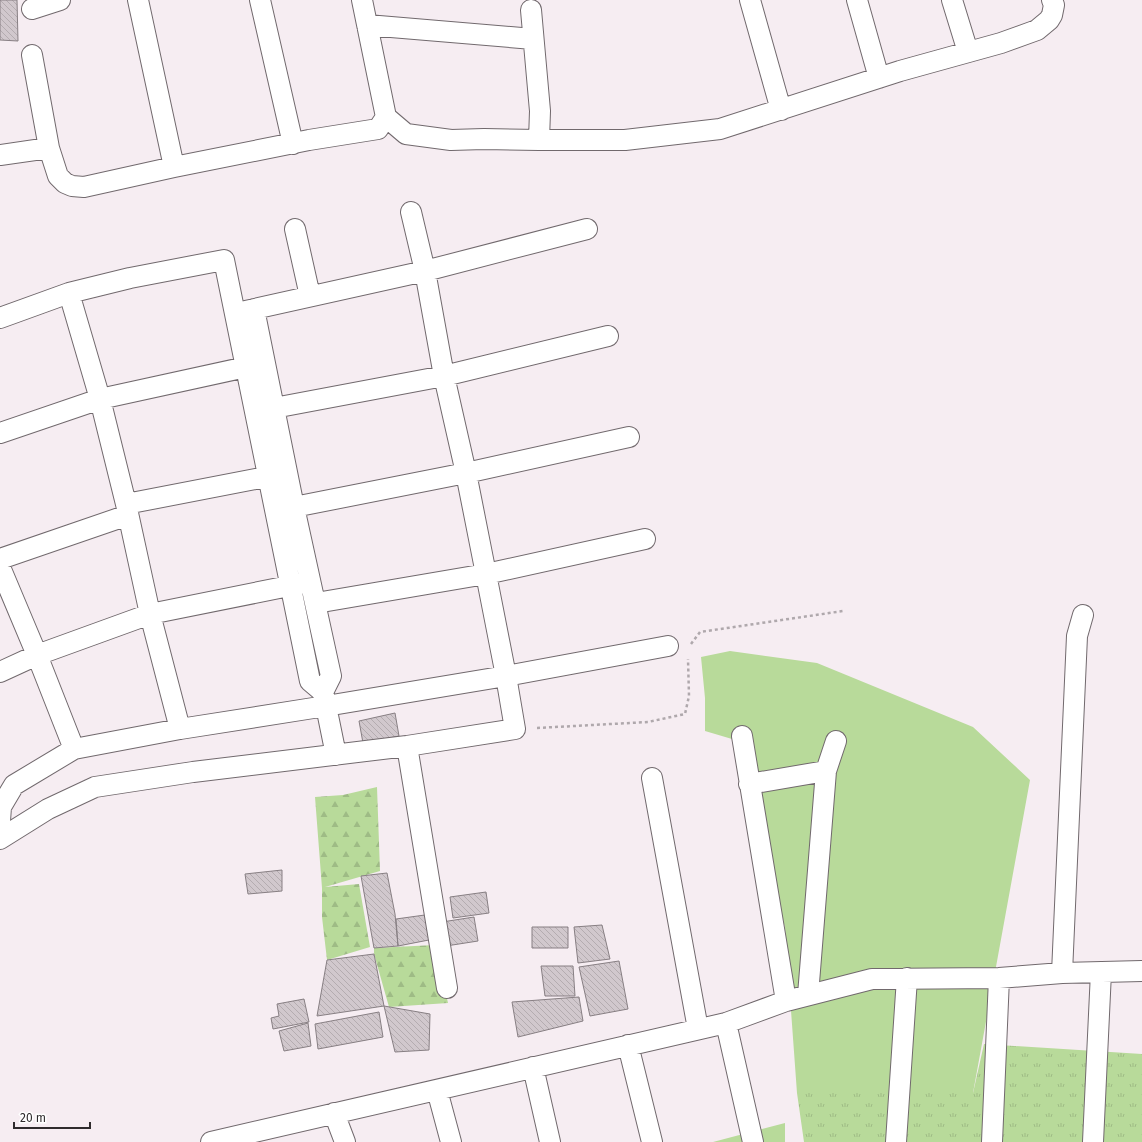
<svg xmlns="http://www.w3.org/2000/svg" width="1142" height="1142" font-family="'Fira Sans',sans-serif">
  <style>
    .grass { fill: url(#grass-tufts) }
    .forest { fill: url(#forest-firs) }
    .park { fill: #b8da9a }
    .building { fill: url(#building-back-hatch); stroke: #877f83 }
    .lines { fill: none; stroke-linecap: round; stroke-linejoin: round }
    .minor-casing { stroke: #71696d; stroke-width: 22 }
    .path { stroke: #afa8ac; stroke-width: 2.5; stroke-dasharray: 3 3; stroke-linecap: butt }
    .minor { stroke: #fff; stroke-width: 20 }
  </style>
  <defs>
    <pattern id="grass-tufts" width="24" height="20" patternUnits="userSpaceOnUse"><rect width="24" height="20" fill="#b8da9a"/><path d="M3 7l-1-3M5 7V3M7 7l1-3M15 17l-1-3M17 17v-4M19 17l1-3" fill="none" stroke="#9ebb85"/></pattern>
    <pattern id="forest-firs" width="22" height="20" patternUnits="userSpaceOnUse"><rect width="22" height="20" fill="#b8da9a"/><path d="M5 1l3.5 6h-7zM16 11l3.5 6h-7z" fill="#9ebb85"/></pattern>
    <pattern id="building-back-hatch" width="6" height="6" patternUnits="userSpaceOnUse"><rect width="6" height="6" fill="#d1c8cd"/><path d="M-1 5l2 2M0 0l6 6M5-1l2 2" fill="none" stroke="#b4acb0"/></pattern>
  </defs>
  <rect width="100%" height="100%" fill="#f6edf2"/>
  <path class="grass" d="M984,1044L1142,1054V1142H804L797,1093H973Z"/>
  <path class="forest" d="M377,787L380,871L325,887L359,884L370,947L327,960L322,917V888L315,797L343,795Z
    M435,945L448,1003L389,1007L374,954V948Z"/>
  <path class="park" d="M730,651L817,663L973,727L1030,780L973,1093H797L785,928L751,776L732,739L705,731V698L701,657Z
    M785,1123V1142H713Z"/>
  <path class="building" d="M0,0H17L18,41L0,40Z
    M395,713L399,736L363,743L359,721Z
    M282,870V891L248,894L245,874Z
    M387,873L395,914L398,946L374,948L361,876Z
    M486,892L489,913L453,918L450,897Z
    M432,914L434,939L398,946L396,919Z
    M474,917L478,941L446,946L442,922Z
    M602,925L610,959L578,963L574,927Z
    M532,927H568V948H532Z
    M374,954L384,1006L317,1016L327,960Z
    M619,961L628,1009L590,1016L579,967Z
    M541,966H573L575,996H545Z
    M579,997L583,1021L518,1037L512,1002Z
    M304,999L309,1022L273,1029L271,1018L279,1016L277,1004Z
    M384,1006L430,1014L429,1050L395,1052Z
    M379,1012L383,1037L318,1049L315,1024Z
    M308,1023L311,1046L284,1051L279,1031Z"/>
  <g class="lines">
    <g class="minor-casing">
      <path id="minor" d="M138,0L174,167
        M260,0L293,144
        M362,0L386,117L406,134L451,140L484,139L539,140L540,111L531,10
        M750,0L781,110
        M857,0L879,78
        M952,0L968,52
        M32,9L60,0
        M367,25L533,39
        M32,55L49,148L58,176L65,183L72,186L84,187L174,167L309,140L378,129L386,117
        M539,140H625L720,129L900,71L1001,43L1037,30L1049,20L1052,15L1054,5L1052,0
        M0,155L49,148
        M295,229L310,296
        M69,293L100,399L126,504L150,614L180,729
        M254,309L294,507L331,676L323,692
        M241,312L425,271L587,229
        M0,318L69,293L130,278L224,260L310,681L323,692L326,706L506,676L668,646
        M274,408L444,376L608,336
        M0,433L100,399L260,364
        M126,504L281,474
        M294,507L466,473L629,437
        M0,559L128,515
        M0,567L37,655L74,749
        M316,603L486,574L645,539
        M0,672L37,655L150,614L304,583
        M742,736L786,1001
        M407,746L447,988
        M652,778L698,1029
        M749,784L826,771
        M0,821L1,807L14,785L74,749L180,729L326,706L336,755
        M0,839L48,809L95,787L193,772L407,746L515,729L506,676L486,574L466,473L444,376L425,271L411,212
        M1062,973L1077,636L1083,615
        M808,995L826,771L836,741
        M726,1023L753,1142
        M628,1045L652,1142
        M533,1067L550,1142
        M437,1090L451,1142
        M334,1113L345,1142
        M211,1142L726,1023L786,1001L872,979L999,978L1062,973L1142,971
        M896,1142L907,978
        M992,1142L999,978
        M1093,1142L1101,972"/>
    </g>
    <path class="path" d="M691,644L700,632L843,611
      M537,728L648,722L685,714L689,696L688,659"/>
    <use href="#minor" class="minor"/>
  </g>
  <path d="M14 1122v6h76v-6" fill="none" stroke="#2f2b2d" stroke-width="2"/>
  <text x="20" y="1122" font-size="12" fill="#2f2b2d" stroke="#ffffff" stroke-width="3" paint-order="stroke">20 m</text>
</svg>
